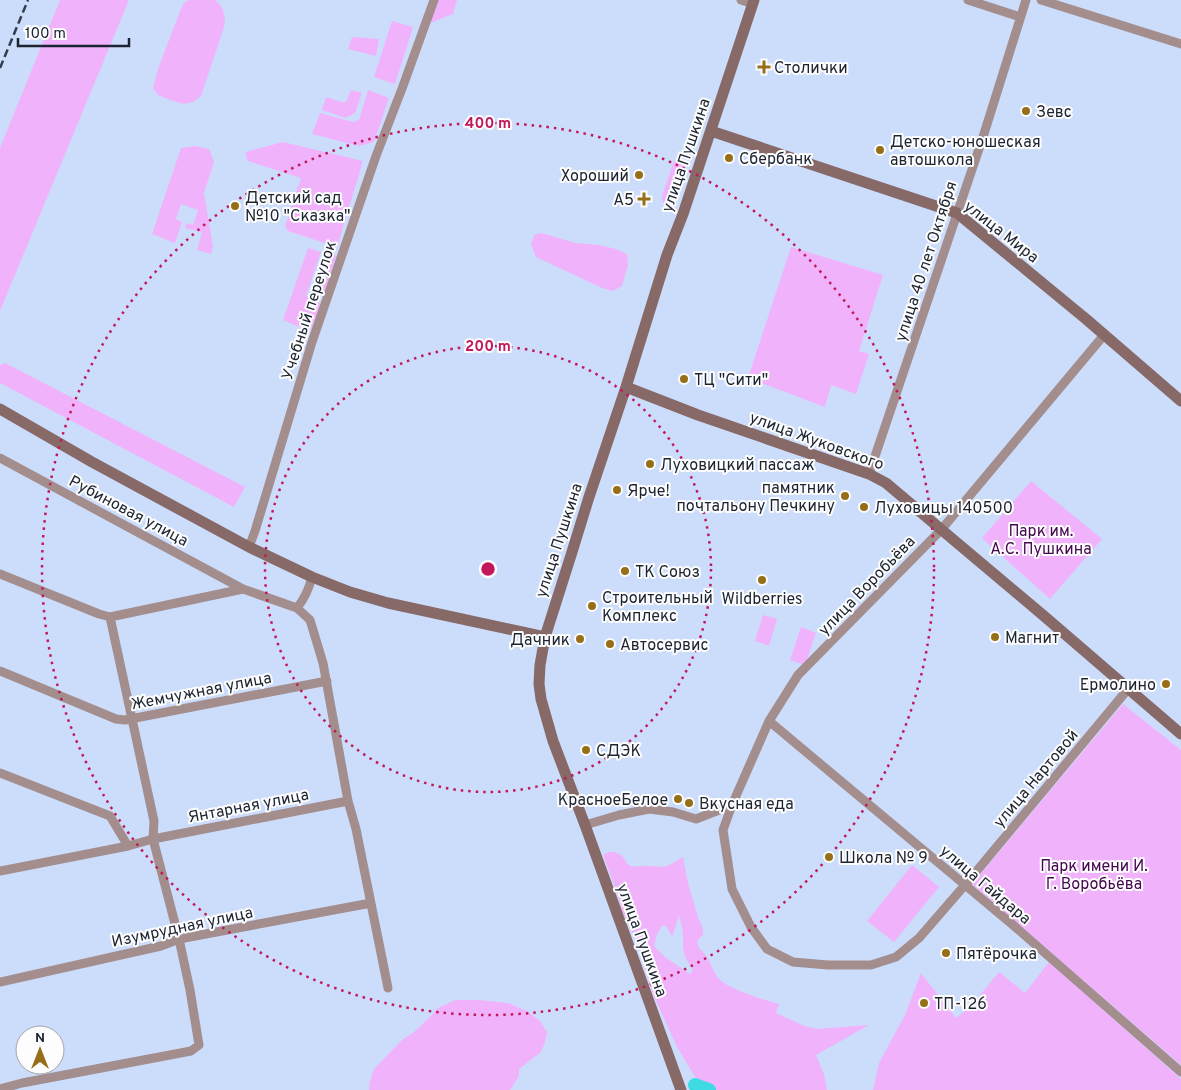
<svg xmlns="http://www.w3.org/2000/svg" width="1181" height="1090" font-family="Overpass,sans-serif">
  <style>
    .green { fill: #f1b2fc; fill-rule: evenodd }
    .lines { fill: none; stroke-linecap: round; stroke-linejoin: round }
    .river { stroke: #3edbe5; stroke-width: 14 }
    .street { stroke: #a38e8d; stroke-width: 9 }
    .secondary { stroke: #876967; stroke-width: 11 }
    .rail { stroke: #333c4b; stroke-width: 2.5; stroke-dasharray: 8 4; stroke-linecap: butt }
    .ring { fill: none; stroke: #c2185b; stroke-width: 2.5; stroke-dasharray: 2.5 5 }
    .poi-dot { fill: #966e18; stroke: #fdfdfd; stroke-width: 2 }
    .labels { text-anchor: middle; stroke-width: 4; stroke-linejoin: round; paint-order: stroke }
    .poi-label { font-size: 16px; fill: #1c2431; stroke: #fdfdfd; text-anchor: start }
    .street-label { font-size: 16px; fill: #1c2431; stroke: #fdfdfd }
    .park-label { font-size: 16px; fill: #44084f; stroke: #fdfdfd }
    .centre { fill: #c2185b; stroke: #fdfdfd; stroke-width: 2.5 }
    .ring-label { font-size: 15px; text-anchor: middle; font-weight: bold; fill: #c2185b; stroke: #fdfdfd; stroke-width: 4; stroke-linejoin: round; paint-order: stroke }
  </style>
  <rect width="100%" height="100%" fill="#ccddfb"/>
  <path class="green" d="M60,0H129L0,311V148Z
    M189,0H215C224,7 226,16 224,27L201,96L193,102L184,104L167,99L158,95L153,88L158,69L180,11L184,3Z
    M436,0H457L453,14L428,24Z
    M392,21L413,27L395,84L374,77Z
    M352,37L379,39L376,56L348,49Z
    M351,90L362,93L355,113L345,118L322,110L326,97L341,102H346Z
    M368,90L389,98L374,142L359,146L312,134L320,113L353,122L359,120Z
    M283,142L363,161L337,247L288,231L285,226L301,178L248,161L246,157V152Z
    M195,146L209,149L214,162L204,193L213,247L211,254L197,250L202,232L185,228L186,223L193,225L198,210L181,204L176,219L182,222L175,243L152,234L181,148Z
    M674,161L680,162L683,166L684,171L674,203L669,206C664,204 662,202 662,196Z
    M541,233L576,243L599,245L616,249L627,254L628,265L622,286L613,291L602,288L536,257L531,244L534,235Z
    M791,247L883,275L859,351L869,354L856,394L831,385L825,407L748,378Z
    M308,248L321,252L306,296L320,303L321,305L311,329L307,330L283,320Z
    M333,253L336,256L324,295L320,297L316,295V290L323,288L331,261L327,258L328,254Z
    M5,363L245,487L234,507L0,383V365Z
    M1031,481L1102,539L1050,599L982,538Z
    M763,615L777,619L769,646L755,641Z
    M801,627L816,633L805,665L790,660Z
    M1123,704L1181,750V1065L972,884Z
    M609,852C627,852 622,862 631,866C634,867 639,866 643,866C650,865 659,868 666,866C672,865 677,860 683,857L688,883L698,917L703,929V935L697,941L699,948C709,956 711,968 718,978C726,988 766,1001 779,1004L776,1013L796,1022L804,1026L818,1029L869,1025L816,1055L824,1074L827,1090H703L677,1047L653,994L637,942L622,911L618,895L604,858V854ZM679,915L683,932V948L685,957L693,970L690,974L665,957L654,946L657,934L662,926H666L671,935H673Z
    M912,865L939,887L894,942L867,921Z
    M1049,962L1181,1079V1090H873L879,1063L905,1015L921,973L956,1018L971,1006L999,972L1025,993Z
    M455,1000H479L508,1003L527,1011L540,1021L547,1032L545,1042L541,1052L519,1069V1076L510,1090H369L370,1081L374,1069L402,1040L414,1032L428,1019L438,1008Z"/>
  <g class="lines">
    <path class="river" d="M695,1085L709,1090"/>
    <path class="street" d="M741,0L753,4
      M968,0L1020,17
      M1041,0L1181,44
      M1104,335L941,530L798,675L769,721L732,805L723,830L732,889L751,927L767,949L793,962L828,965H871L896,957L919,938L965,885L1128,689
      M0,458L243,589
      M869,474L983,137L1026,0
      M249,547L255,531L312,342L376,156L403,86L434,0
      M0,574L99,614L110,617L243,589L297,608L310,620L323,663L348,801L356,829L388,988
      M297,608C305,598 309,589 312,577
      M0,671L116,719L125,720L327,681
      M769,721L1013,925L1181,1072
      M0,773L110,816L128,846
      M585,825L619,815L649,809L673,812L696,819L732,805
      M0,871L128,846L153,839L348,801
      M0,982L161,946L179,939L371,903
      M0,1089L22,1083L191,1051L199,1045L190,990L179,939L153,839L154,821L110,617"/>
    <path class="secondary" d="M711,131L957,213L1086,319L1181,401
      M626,387L698,415L869,474L886,483L1044,616L1181,734
      M0,409L92,462L249,547L312,577L350,592L388,603L545,637
      M681,1090L585,825L553,741L541,699L539,684L540,665L545,637L572,552L589,497L626,387L667,255L683,214L754,0"/>
    <path class="rail" d="M0,68L28,0"/>
  </g>
  <g class="ring">
    <circle cx="488" cy="569" r="223"/>
    <circle cx="488" cy="569" r="446"/>
  </g>
  <g class="poi-dot">
    <path d="M761.5 59.5h5v5h5v5h-5v5h-5v-5h-5v-5h5z"/>
    <circle cx="1026" cy="111" r="5"/>
    <circle cx="880" cy="150" r="5"/>
    <circle cx="729" cy="158" r="5"/>
    <circle cx="639" cy="175" r="5"/>
    <path d="M641.5 191.5h5v5h5v5h-5v5h-5v-5h-5v-5h5z"/>
    <circle cx="235" cy="206" r="5"/>
    <circle cx="684" cy="379" r="5"/>
    <circle cx="650" cy="464" r="5"/>
    <circle cx="617" cy="490" r="5"/>
    <circle cx="845" cy="496" r="5"/>
    <circle cx="864" cy="507" r="5"/>
    <circle cx="625" cy="571" r="5"/>
    <circle cx="762" cy="580" r="5"/>
    <circle cx="592" cy="606" r="5"/>
    <circle cx="995" cy="637" r="5"/>
    <circle cx="580" cy="639" r="5"/>
    <circle cx="610" cy="644" r="5"/>
    <circle cx="1166" cy="684" r="5"/>
    <circle cx="586" cy="750" r="5"/>
    <circle cx="678" cy="799" r="5"/>
    <circle cx="689" cy="803" r="5"/>
    <circle cx="829" cy="857" r="5"/>
    <circle cx="946" cy="953" r="5"/>
    <circle cx="924" cy="1003" r="5"/>
  </g>
  <g class="labels">
    <g class="poi-label">
      <text x="774" y="73">Столички</text>
      <text x="1036" y="117">Зевс</text>
      <text x="890" y="147">Детско-юношеская<tspan x="890" dy="18">автошкола</tspan></text>
      <text x="739" y="164">Сбербанк</text>
      <text x="629" y="181" text-anchor="end">Хороший</text>
      <text x="245" y="203">Детский сад<tspan x="245" dy="18">№10 "Сказка"</tspan></text>
      <text x="634" y="205" text-anchor="end">А5</text>
      <text x="694" y="385">ТЦ "Сити"</text>
      <text x="660" y="470">Луховицкий пассаж</text>
      <text x="835" y="493" text-anchor="end">памятник<tspan x="835" dy="18">почтальону Печкину</tspan></text>
      <text x="627" y="496">Ярче!</text>
      <text x="874" y="513">Луховицы 140500</text>
      <text x="635" y="577">ТК Союз</text>
      <text x="602" y="603">Строительный<tspan x="602" dy="18">Комплекс</tspan></text>
      <text x="762" y="604" text-anchor="middle">Wildberries</text>
      <text x="1005" y="643">Магнит</text>
      <text x="570" y="645" text-anchor="end">Дачник</text>
      <text x="620" y="650">Автосервис</text>
      <text x="1156" y="690" text-anchor="end">Ермолино</text>
      <text x="596" y="756">СДЭК</text>
      <text x="668" y="805" text-anchor="end">КрасноeБелое</text>
      <text x="699" y="809">Вкусная еда</text>
      <text x="839" y="863">Школа № 9</text>
      <text x="956" y="959">Пятёрочка</text>
      <text x="934" y="1009">ТП-126</text>
    </g>
    <g class="street-label">
      <text transform="translate(685 155) rotate(-71)" y="6">улица Пушкина</text>
      <text transform="translate(1002 231) rotate(38)" y="6">улица Мира</text>
      <text transform="translate(925 261) rotate(-72)" y="6">улица 40 лет Октября</text>
      <text transform="translate(308 310) rotate(-72)" y="6">Учебный переулок</text>
      <text transform="translate(817 440) rotate(20)" y="6">улица Жуковского</text>
      <text transform="translate(129 510) rotate(28)" y="6">Рубиновая улица</text>
      <text transform="translate(558 540) rotate(-72)" y="6">улица Пушкина</text>
      <text transform="translate(866 585) rotate(-46)" y="6">улица Воробьёва</text>
      <text transform="translate(201 690) rotate(-11)" y="6">Жемчужная улица</text>
      <text transform="translate(1035 778) rotate(-50)" y="6">улица Нартовой</text>
      <text transform="translate(248 805) rotate(-11)" y="6">Янтарная улица</text>
      <text transform="translate(986 884) rotate(40)" y="6">улица Гайдара</text>
      <text transform="translate(182 926) rotate(-12)" y="6">Изумрудная улица</text>
      <text transform="translate(643 940) rotate(70)" y="6">улица Пушкина</text>
    </g>
    <g class="park-label">
      <text x="1041" y="536">Парк им.<tspan x="1041" dy="18">А.С. Пушкина</tspan></text>
      <text x="1094" y="871">Парк имени И.<tspan x="1094" dy="18">Г. Воробьёва</tspan></text>
    </g>
  </g>
  <circle cx="488" cy="569" r="8" class="centre"/>
  <g class="ring-label">
    <text x="488" y="128">400 m</text>
    <text x="488" y="351">200 m</text>
  </g>
  <g transform="translate(40 1050)"><circle r="24" fill="#fdfdfd" stroke="#a3a6ab"/>
  <path d="M0-4L9 19L0 12L-9 19Z" fill="#966e18"/>
  <text y="-8" font-size="14" font-weight="bold" text-anchor="middle" fill="#1c2431">N</text>
  </g>
  <path d="M18 38v8h111v-8" fill="none" stroke="#1c2431" stroke-width="2.5"/>
  <text x="25" y="38" font-size="15" fill="#1c2431" stroke="#fdfdfd" stroke-width="4" paint-order="stroke">100 m</text>
</svg>
